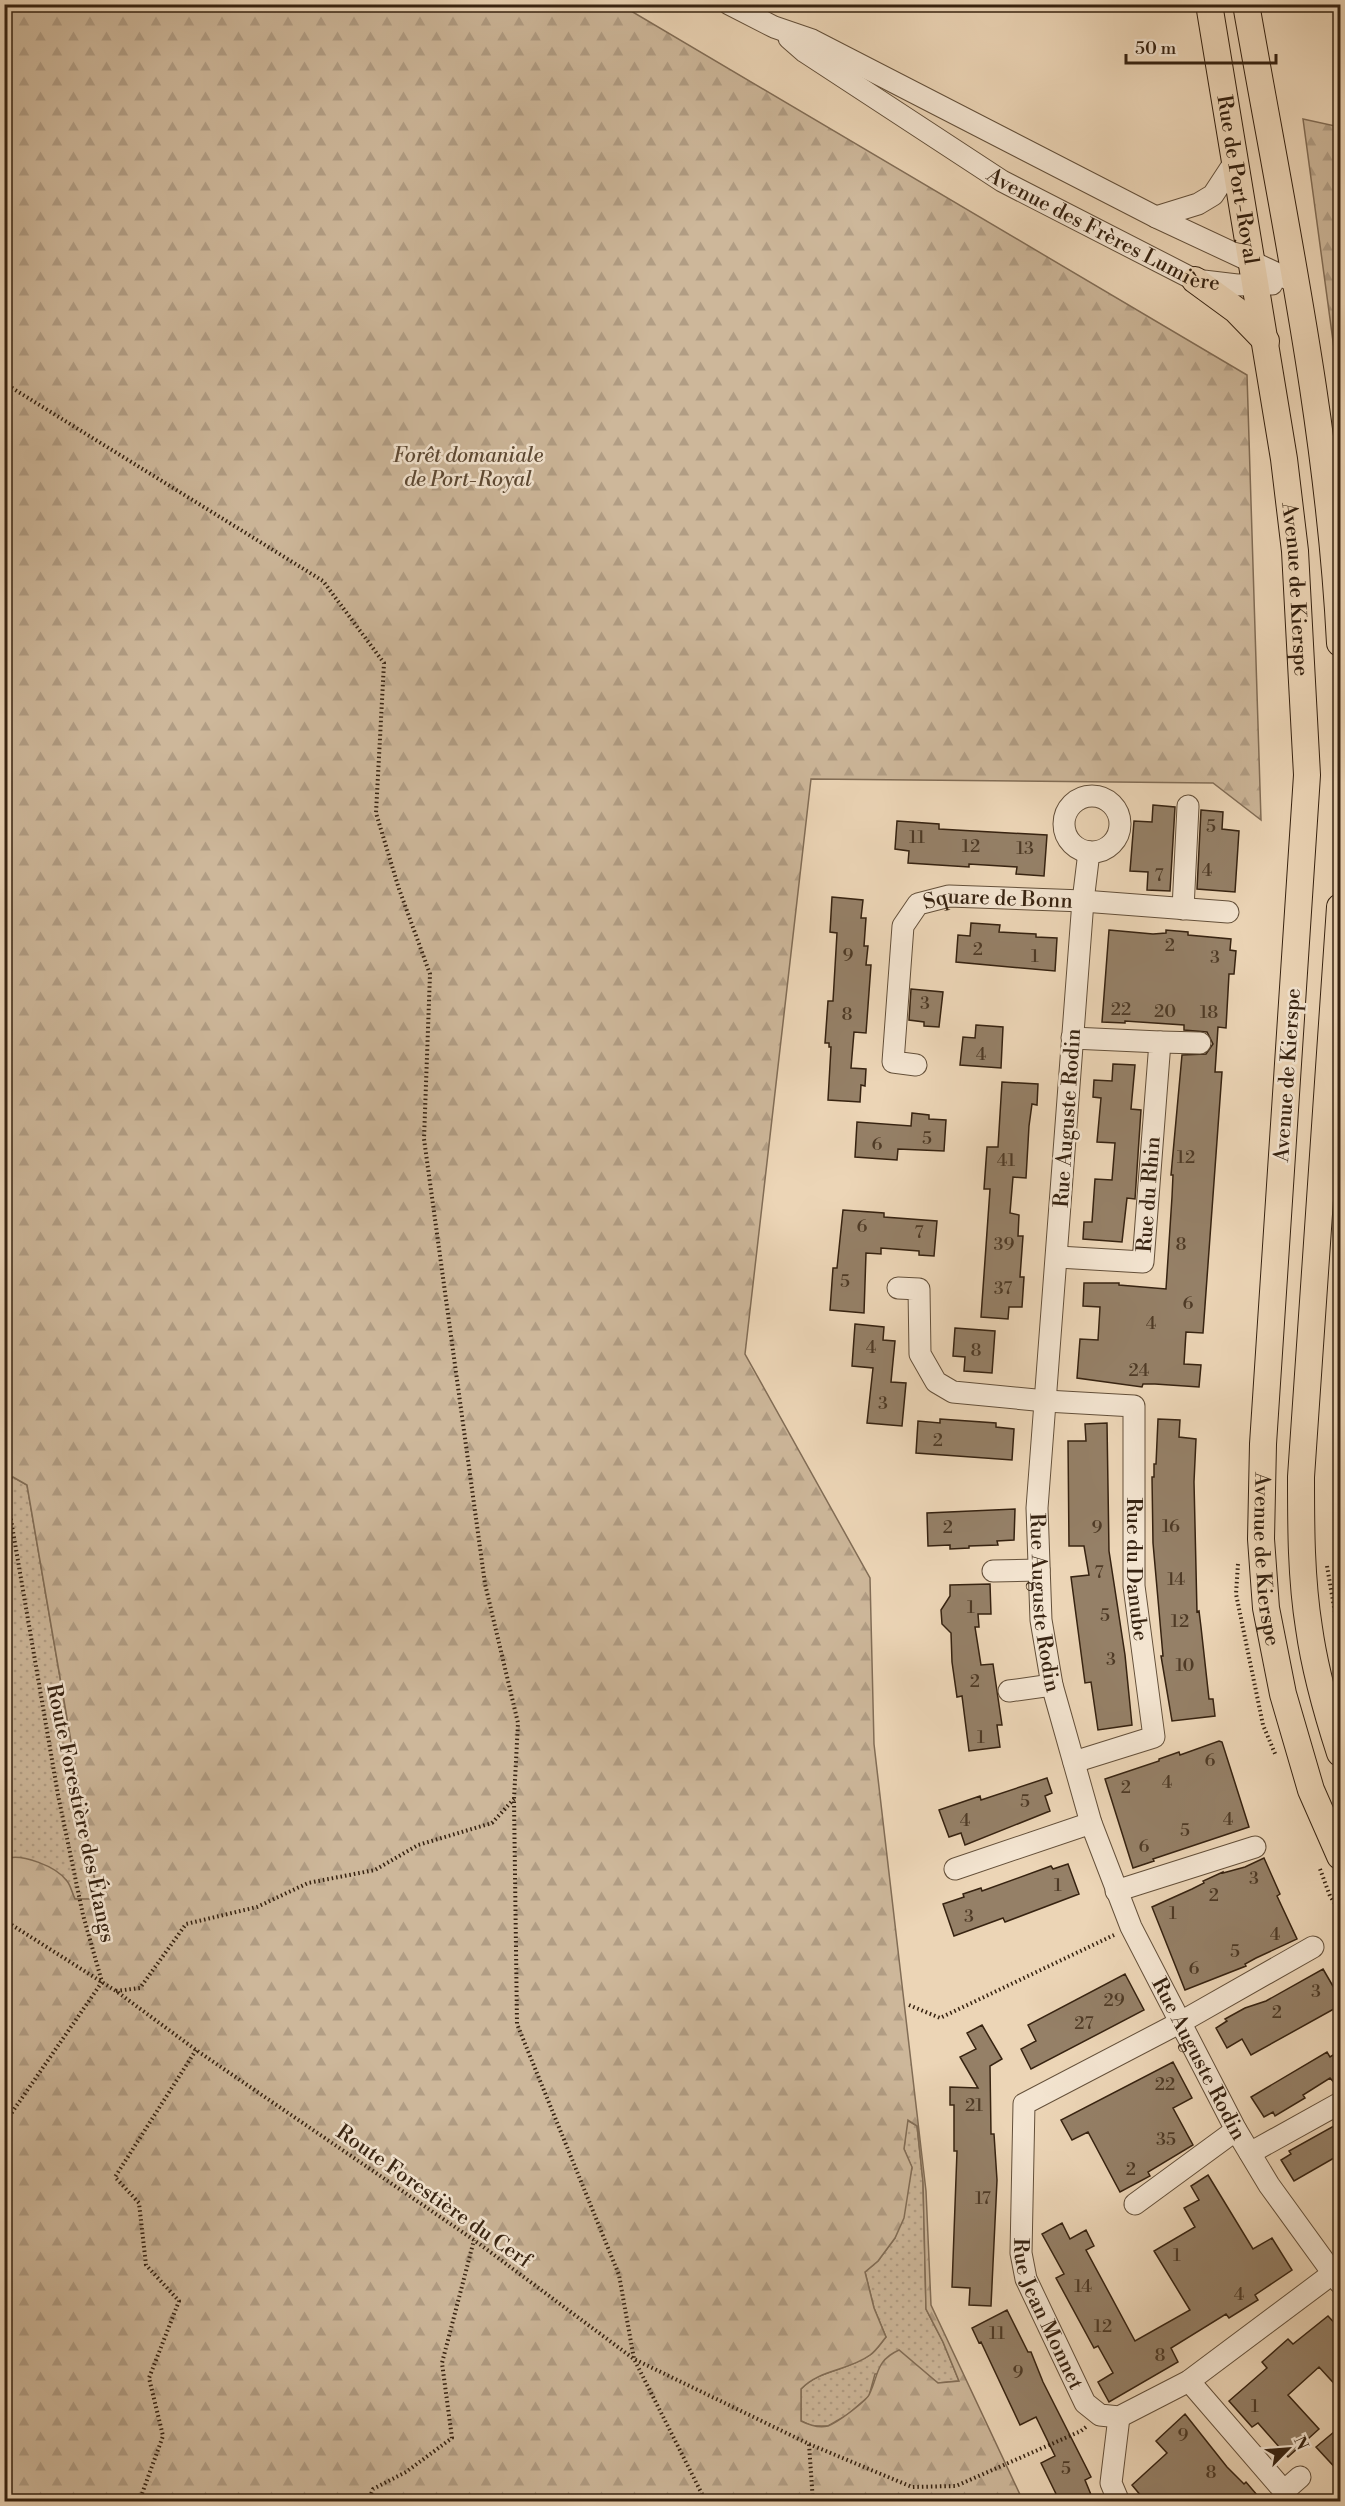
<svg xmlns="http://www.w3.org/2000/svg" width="1345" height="2506" font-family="'Libre Bodoni',serif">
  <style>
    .grass { fill: url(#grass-dots); stroke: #826d56; stroke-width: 1.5 }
    .forest { fill: url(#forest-firs); stroke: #826d56; stroke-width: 1.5; fill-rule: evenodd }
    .building { fill: #958067; stroke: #372311; stroke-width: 1.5 }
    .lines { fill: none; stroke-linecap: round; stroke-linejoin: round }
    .minor-casing { stroke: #64503a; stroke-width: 23 }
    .major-casing { stroke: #372311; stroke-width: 28 }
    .path { stroke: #372311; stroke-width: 4; stroke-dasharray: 1.5 3; stroke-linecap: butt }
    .minor { stroke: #f3e4d0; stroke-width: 21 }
    .major { stroke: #ecd5b6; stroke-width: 26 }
    .labels { text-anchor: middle; stroke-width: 5; stroke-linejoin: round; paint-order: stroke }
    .number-label { font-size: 18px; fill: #4e3a26 }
    .street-label { font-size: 21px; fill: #372311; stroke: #f3e4d0 }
    .park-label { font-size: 21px; font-style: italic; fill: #5c4833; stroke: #f3e4d0 }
  </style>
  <defs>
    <pattern id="grass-dots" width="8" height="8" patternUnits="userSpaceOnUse" patternTransform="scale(1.5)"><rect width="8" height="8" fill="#cdb79a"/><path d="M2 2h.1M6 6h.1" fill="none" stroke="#b19d84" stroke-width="1.8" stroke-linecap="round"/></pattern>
    <pattern id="forest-firs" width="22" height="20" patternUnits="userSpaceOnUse" patternTransform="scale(1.5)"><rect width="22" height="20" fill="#cdb79a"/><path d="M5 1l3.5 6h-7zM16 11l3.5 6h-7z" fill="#b19d84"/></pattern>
  </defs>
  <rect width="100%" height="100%" fill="#ecd5b6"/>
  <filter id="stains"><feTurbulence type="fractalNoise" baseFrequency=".00333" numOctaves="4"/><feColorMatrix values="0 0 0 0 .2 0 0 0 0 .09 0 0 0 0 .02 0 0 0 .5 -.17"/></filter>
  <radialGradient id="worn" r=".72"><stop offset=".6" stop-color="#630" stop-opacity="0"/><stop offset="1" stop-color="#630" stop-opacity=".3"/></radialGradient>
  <path class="grass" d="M13,1477L27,1485L96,1887L91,1900L75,1899L66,1880L11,1857L5,1859L4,1485Z
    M907,2120L917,2126L923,2181L926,2309L943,2342L959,2381L938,2383L923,2372L875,2374L869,2396L847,2415L828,2426H812L801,2421V2389C820,2369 848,2371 870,2355C876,2351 881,2343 886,2337L874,2308L865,2272L878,2261L895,2238L912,2168L904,2149Z"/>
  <path class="forest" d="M5,4L621,5L1247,375L1261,820L1213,783L811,779L745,1354L870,1578L874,1744L926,2191L931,2305L1023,2501H5V1859C21,1853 56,1866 67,1881C71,1886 72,1893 75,1899H90L96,1887L27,1485L13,1477L4,1485ZM908,2120L917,2126L923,2182L926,2309L943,2342L959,2381L938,2383L899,2350C875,2361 879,2375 869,2395C865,2402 837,2423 828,2426C820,2428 809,2425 801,2421V2389C820,2369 848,2371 870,2355C876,2351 881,2343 886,2337L874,2308L865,2272L878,2261L895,2238L904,2218L912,2167L904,2149Z
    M1303,119L1340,127V393Z"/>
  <path class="building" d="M1153,805L1175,807L1170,891L1147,890L1148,872L1130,871L1134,821L1152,822Z
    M1201,810L1223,812L1222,829L1239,831L1235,892L1197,889Z
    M897,821L939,824V829L1047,835L1044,876L1016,874L1017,867L969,864V867L908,863L909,851L895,849Z
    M832,897L863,900L861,918H866L864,946H868L866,965H871L866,1033L854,1032L851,1068L866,1069L865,1086L861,1085L860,1102L828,1100L831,1047H829V1043H825L828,1001H833L837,933L830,932Z
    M971,923L1000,925L999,932L1036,934V937L1057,938L1055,971L956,962L958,935L970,936Z
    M1109,930L1153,934L1166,933V930L1188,932V935L1231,939L1230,950L1236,951L1234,974H1229L1226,1028L1218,1027L1215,1072H1222L1203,1333L1186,1332L1184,1364L1201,1365L1199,1387L1155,1384H1143L1142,1387L1077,1378L1080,1339L1098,1340L1100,1307L1083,1306L1084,1283H1119V1285L1166,1289L1172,1197L1173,1175H1171L1182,1055L1206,1054L1213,1044L1207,1032L1184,1030V1025L1125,1021V1023L1102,1022Z
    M911,989L943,992L939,1027L924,1026V1022L909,1020Z
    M976,1025L1003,1027L1001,1068L960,1065L963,1037L975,1038Z
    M1113,1064L1135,1065L1131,1109L1141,1110L1135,1199L1127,1198L1122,1242L1083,1239L1084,1222H1092L1095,1179L1112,1180L1115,1143L1097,1142L1101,1098L1093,1097L1094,1080L1112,1081Z
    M1002,1082L1038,1084L1037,1105L1032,1104L1029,1126L1026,1178L1013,1177L1010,1213L1019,1215L1018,1236H1023L1020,1277H1024L1022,1307H1009L1008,1319L981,1317L990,1189H984L987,1147H998Z
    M912,1113L929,1115V1119L946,1120L944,1151L898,1149L897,1160L855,1157L857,1122L911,1126Z
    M843,1210L884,1213V1217L937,1221L934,1256L919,1255V1251L881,1248V1254L866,1253L864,1313L830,1310L833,1268H837Z
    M855,1324L884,1327L883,1340L895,1341L891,1382L906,1383L902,1426L867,1423L873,1368L852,1366Z
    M955,1328L995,1331L992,1373L964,1371L965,1357L953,1356Z
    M940,1419L996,1423V1427L1014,1429L1012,1460L916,1453L918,1421L940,1423Z
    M1158,1419L1180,1420L1179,1437L1196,1439L1194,1482L1197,1612L1199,1611L1201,1627L1209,1699H1213L1215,1716L1172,1721L1161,1656H1163L1153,1543L1152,1477H1154V1464H1156Z
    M1107,1423L1109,1551L1125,1655L1132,1725L1098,1730L1091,1682L1085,1683L1071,1577L1089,1575L1084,1546H1069L1068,1441H1086L1085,1424Z
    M1015,1509L1014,1540L997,1541L998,1545L969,1546V1548L950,1549V1545L928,1546L927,1513Z
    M990,1584L991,1614H978L979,1627H975L981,1665L993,1664L1002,1725H997L1000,1747L969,1751L962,1696L957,1697L952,1662L951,1633L942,1624L941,1610L950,1596V1585Z
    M1219,1741L1222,1742L1249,1827L1153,1859L1154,1861L1133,1868L1105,1779L1159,1761V1759L1179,1752L1180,1755Z
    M1047,1778L1052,1793L1045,1796L1050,1811L965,1845L961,1833L949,1837L939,1810L980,1796L981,1800Z
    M1264,1858L1280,1894L1277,1896L1297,1939L1256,1958L1245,1964L1246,1966L1185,1990L1152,1907L1192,1889L1204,1883L1203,1881L1223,1872V1873L1245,1867Z
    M1068,1864L1079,1894L1005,1922L1003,1918L954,1936L943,1904L964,1897L963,1894L981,1888L982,1891L1051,1866L1053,1869Z
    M1323,1969L1341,2000V2005L1251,2055L1242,2039L1227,2048L1216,2028L1227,2021L1225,2019L1245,2008L1266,2001Z
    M1125,1974L1144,2010L1031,2069L1021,2049L1036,2041L1028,2025Z
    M982,2025L1002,2059L990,2066L991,2134H994L997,2180L991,2306L969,2305L970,2288L952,2287L957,2151H954V2105H950V2087L978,2088L960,2057L976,2049L967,2033Z
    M1341,2050V2090L1330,2078L1303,2095L1305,2098L1275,2116L1273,2112L1264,2117L1251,2097L1327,2052L1330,2057Z
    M1173,2062L1192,2098L1173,2108L1193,2145L1148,2172L1150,2176L1120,2192L1088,2132L1072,2140L1061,2120Z
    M1341,2122V2154L1294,2181L1281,2160L1291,2154L1289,2151Z
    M1208,2175L1253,2249L1272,2238L1292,2270L1255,2295L1258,2300L1229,2318L1226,2314L1171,2348L1178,2362L1109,2402L1098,2382L1113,2373L1098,2346L1094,2348L1056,2278L1064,2274L1042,2234L1062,2223L1070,2239L1086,2230L1094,2246L1086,2250L1135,2341L1190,2310L1154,2251L1195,2227L1184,2208L1199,2200L1191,2186Z
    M1007,2310L1028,2352H1031L1043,2382L1091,2477L1085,2480L1094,2502H1060L1041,2463L1055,2456L1036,2417L1020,2425L981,2342L979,2343L972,2328Z
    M1328,2316L1341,2330V2391L1319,2367L1288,2395L1319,2429L1288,2457L1258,2423L1252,2427L1229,2401L1267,2368L1262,2362L1288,2339L1293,2344Z
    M1185,2414L1227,2467L1244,2484L1246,2482L1263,2502H1146L1132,2485L1167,2453L1156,2441Z
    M1341,2426V2474L1316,2447Z"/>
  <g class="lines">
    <g class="minor-casing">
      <g id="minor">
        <path d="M729,4L774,27L812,40L1156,217L1295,282"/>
        <path id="s1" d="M789,38L805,52L1002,181L1195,280L1237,285L1272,284"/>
        <path d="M1156,217L1198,204L1213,195L1236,160"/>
        <circle cx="1092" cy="824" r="28"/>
        <path id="s2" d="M1089,852L1083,901L1037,1508L1041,1620L1052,1685L1091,1823L1131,1927L1236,2130L1269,2185L1340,2283"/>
        <path d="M1183,909L1188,806"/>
        <path d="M1160,1042L1200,1043"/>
        <path id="s3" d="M916,1065L893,1062L903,926L918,904L949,896L1083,901L1228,912"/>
        <path id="s4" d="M1058,1257L1143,1262L1160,1042L1072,1038"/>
        <path id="s5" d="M898,1288L919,1289L920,1354L936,1382L953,1392L1046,1401L1134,1406V1586L1154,1737L1074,1762"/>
        <path d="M993,1571L1039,1570"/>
        <path d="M1009,1691L1052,1685"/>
        <path d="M955,1869L1091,1823"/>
        <path d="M1116,1891L1255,1847"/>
        <path id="s6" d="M1313,1947L1181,2022L1024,2104L1021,2253L1026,2279L1085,2403L1100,2415L1119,2417L1189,2381L1340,2268"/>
        <path d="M1250,2153L1340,2103"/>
        <path d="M1135,2204L1236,2130"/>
        <path d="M1189,2381L1284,2491L1300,2477"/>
        <path d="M1119,2502L1111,2483L1119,2417"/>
      </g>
    </g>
    <g class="major-casing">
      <g id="major">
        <path id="s7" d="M1209,4L1284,459L1295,551L1307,775L1263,1444L1261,1539L1266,1608L1283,1694L1311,1790L1340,1856"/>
        <path d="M1246,4C1283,216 1329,428 1340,643"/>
        <path d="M1195,280L1236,310L1266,341"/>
        <path d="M1340,907L1301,1477C1301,1527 1301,1578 1309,1628C1315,1671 1327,1713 1340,1753"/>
      </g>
    </g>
    <path class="path" d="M4,383L323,581L384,663L376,813L399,889L430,974L424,1139L485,1584L518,1723L514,1799L517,2024L619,2275L634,2359L706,2502
      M4,1479L58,1795L83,1915L102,1982
      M1238,1564L1236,1594L1263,1725L1276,1756
      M1327,1566L1340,1642
      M1320,1869L1330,1896L1340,1911
      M4,1920L116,1991L196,2050L474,2240L634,2359L809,2444L813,2502
      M116,1991L140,1988L186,1924L257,1907L308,1883L375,1870L418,1845L492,1823L514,1799
      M909,2005L940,2018L1114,1935
      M4,2124L102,1982
      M809,2444L912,2487L956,2486L1081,2431L1086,2427
      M139,2502L163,2436L149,2378L179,2301L146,2265L139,2203L115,2177L196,2050
      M368,2502L373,2489L406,2472L452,2438L442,2363L474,2240"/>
    <use href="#minor" class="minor"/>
    <use href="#major" class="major"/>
  </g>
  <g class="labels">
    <g class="number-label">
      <text x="1211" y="832">5</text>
      <text x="917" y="843">11</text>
      <text x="971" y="852">12</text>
      <text x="1025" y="854">13</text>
      <text x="1207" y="876">4</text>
      <text x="1159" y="881">7</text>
      <text x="1170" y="951">2</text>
      <text x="978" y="955">2</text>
      <text x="848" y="961">9</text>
      <text x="1035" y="962">1</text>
      <text x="1215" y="963">3</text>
      <text x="925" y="1009">3</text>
      <text x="1121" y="1015">22</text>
      <text x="1165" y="1017">20</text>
      <text x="1209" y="1018">18</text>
      <text x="847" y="1020">8</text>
      <text x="981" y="1060">4</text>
      <text x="927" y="1144">5</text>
      <text x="877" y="1150">6</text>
      <text x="1186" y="1163">12</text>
      <text x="1006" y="1166">41</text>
      <text x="862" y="1232">6</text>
      <text x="919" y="1238">7</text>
      <text x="1004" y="1250">39</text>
      <text x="1181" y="1250">8</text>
      <text x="845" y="1287">5</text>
      <text x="1003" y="1294">37</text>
      <text x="1188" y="1309">6</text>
      <text x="1151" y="1329">4</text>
      <text x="871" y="1353">4</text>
      <text x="976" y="1356">8</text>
      <text x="1139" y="1376">24</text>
      <text x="883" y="1409">3</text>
      <text x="938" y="1446">2</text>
      <text x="1171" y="1532">16</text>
      <text x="948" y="1533">2</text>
      <text x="1097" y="1533">9</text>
      <text x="1099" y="1578">7</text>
      <text x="1176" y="1585">14</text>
      <text x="971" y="1613">1</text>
      <text x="1105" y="1621">5</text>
      <text x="1180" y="1627">12</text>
      <text x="1111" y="1665">3</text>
      <text x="1185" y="1671">10</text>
      <text x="975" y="1687">2</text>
      <text x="981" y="1743">1</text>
      <text x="1210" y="1766">6</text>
      <text x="1167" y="1788">4</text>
      <text x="1126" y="1793">2</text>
      <text x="1025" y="1807">5</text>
      <text x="1228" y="1825">4</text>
      <text x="965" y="1826">4</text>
      <text x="1185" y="1836">5</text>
      <text x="1144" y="1852">6</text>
      <text x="1254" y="1884">3</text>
      <text x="1058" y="1891">1</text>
      <text x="1214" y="1901">2</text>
      <text x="1173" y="1919">1</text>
      <text x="969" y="1922">3</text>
      <text x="1275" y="1940">4</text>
      <text x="1235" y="1957">5</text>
      <text x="1194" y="1974">6</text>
      <text x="1316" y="1997">3</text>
      <text x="1114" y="2006">29</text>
      <text x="1277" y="2018">2</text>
      <text x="1084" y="2029">27</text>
      <text x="1165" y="2090">22</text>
      <text x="974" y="2111">21</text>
      <text x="1166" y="2145">35</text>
      <text x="1131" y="2175">2</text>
      <text x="983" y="2204">17</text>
      <text x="1177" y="2261">1</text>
      <text x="1083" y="2292">14</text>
      <text x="1239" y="2300">4</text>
      <text x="1103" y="2332">12</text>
      <text x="997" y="2339">11</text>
      <text x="1160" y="2361">8</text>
      <text x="1018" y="2378">9</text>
      <text x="1255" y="2412">1</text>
      <text x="1183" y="2441">9</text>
      <text x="1066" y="2474">5</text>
      <text x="1211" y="2478">8</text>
    </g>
    <g class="street-label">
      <text dy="7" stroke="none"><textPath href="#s7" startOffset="178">Rue de Port-Royal</textPath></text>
      <text dy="7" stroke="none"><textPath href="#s1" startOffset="370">Avenue des Frères Lumière</textPath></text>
      <text dy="7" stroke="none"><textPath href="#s7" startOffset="592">Avenue de Kierspe</textPath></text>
      <text dy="7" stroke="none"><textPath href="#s3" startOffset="267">Square de Bonn</textPath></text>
      <text transform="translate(1287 1075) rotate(-86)" y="7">Avenue de Kierspe</text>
      <text transform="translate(1067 1118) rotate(-86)" y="7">Rue Auguste Rodin</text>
      <text dy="7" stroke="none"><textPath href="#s4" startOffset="153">Rue du Rhin</textPath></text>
      <text dy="7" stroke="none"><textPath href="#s7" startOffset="1564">Avenue de Kierspe</textPath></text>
      <text dy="7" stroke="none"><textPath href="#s5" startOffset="483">Rue du Danube</textPath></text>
      <text dy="7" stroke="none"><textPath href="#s2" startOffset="753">Rue Auguste Rodin</textPath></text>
      <text transform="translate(81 1813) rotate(78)" y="7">Route Forestière des Étangs</text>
      <text dy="7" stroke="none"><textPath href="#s2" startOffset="1239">Rue Auguste Rodin</textPath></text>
      <text transform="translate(434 2196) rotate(35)" y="7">Route Forestière du Cerf</text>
      <text dy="7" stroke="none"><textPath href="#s6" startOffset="544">Rue Jean Monnet</textPath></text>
    </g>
    <g class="park-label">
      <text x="468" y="462">Forêt domaniale<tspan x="468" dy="24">de Port-Royal</tspan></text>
    </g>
  </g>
  <rect width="1345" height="2506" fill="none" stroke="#ecd5b6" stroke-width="24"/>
  <rect x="6" y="6" width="1333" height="2494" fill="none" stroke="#372311" stroke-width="3"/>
  <rect x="12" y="12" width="1321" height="2482" fill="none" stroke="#372311" stroke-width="1.5"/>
  <g transform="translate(1288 2449) rotate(65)" stroke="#f3e4d0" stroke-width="4.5" paint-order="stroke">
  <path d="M0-4.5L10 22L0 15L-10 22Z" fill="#372311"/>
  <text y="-9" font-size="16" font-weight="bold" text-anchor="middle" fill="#372311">N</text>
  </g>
  <path d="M1126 54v9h150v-9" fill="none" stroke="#372311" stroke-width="3"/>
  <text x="1135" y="54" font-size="18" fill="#372311" stroke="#f3e4d0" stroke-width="4.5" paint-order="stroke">50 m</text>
  <rect width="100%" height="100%" filter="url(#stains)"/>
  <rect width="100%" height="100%" fill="url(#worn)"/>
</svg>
